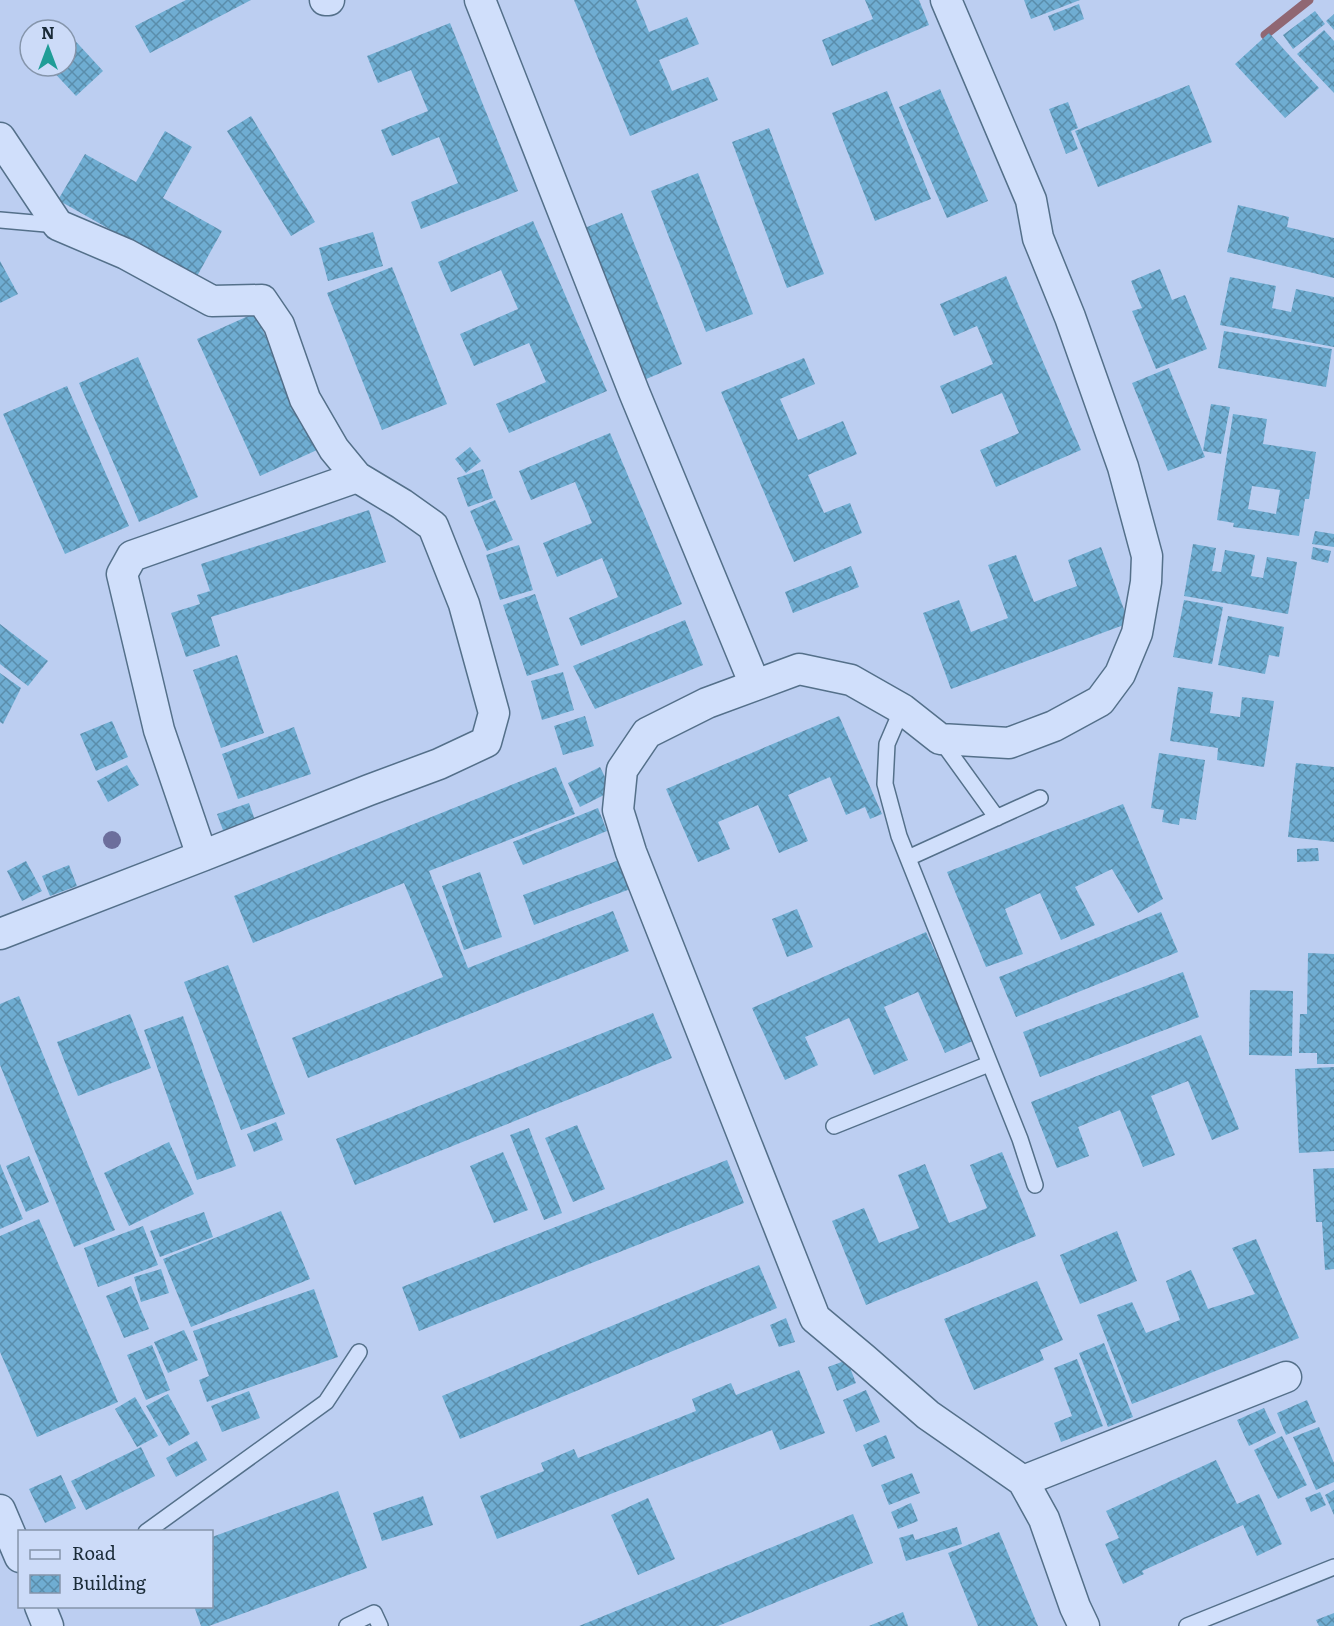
<svg xmlns="http://www.w3.org/2000/svg" width="1334" height="1626" font-family="Literata,serif">
  <style>
    .lines { fill: none; stroke-linecap: round; stroke-linejoin: round }
    .stream { stroke: #906773; stroke-width: 9 }
    .building { fill: url(#building-cross-hatch); fill-rule: evenodd }
    .service-casing { stroke: #54708a; stroke-width: 18 }
    .minor-casing { stroke: #54708a; stroke-width: 33 }
    .service { stroke: #d0dffb; stroke-width: 15 }
    .minor { stroke: #d0dffb; stroke-width: 30 }
    .tree { fill: #6c6e9c }
  </style>
  <defs>
    <pattern id="building-cross-hatch" width="8" height="8" patternUnits="userSpaceOnUse" patternTransform="scale(1.5)"><rect width="8" height="8" fill="#6fadd2"/><path d="M0 0l8 8M0 8l8-8" fill="none" stroke="#5a8dab"/></pattern>
  </defs>
  <rect width="100%" height="100%" fill="#bccef1"/>
  <g class="lines">
    <path class="stream" d="M1265,35L1309,0"/>
  </g>
  <path class="building" d="M186,0H251L150,53L135,26Z
    M574,0H636L649,32L687,17L699,44L659,60L672,91L708,77L718,100L630,136Z
    M865,0H919L929,25L832,66L822,40L873,19Z
    M1024,0H1080L1031,19Z
    M1079,4L1084,19L1054,31L1048,16Z
    M1315,11L1325,24L1293,49L1283,35Z
    M1334,14V30L1326,21Z
    M450,23L518,191L421,229L411,202L458,183L439,137L392,156L381,130L428,111L411,70L378,83L367,56Z
    M1324,30L1334,41V93L1297,54Z
    M68,33L103,71L76,96L48,66H66V34Z
    M1269,33L1319,88L1285,118L1235,64Z
    M1189,85L1212,142L1098,187L1075,131Z
    M940,89L988,201L947,218L899,107Z
    M887,91L931,199L875,221L832,113Z
    M1068,102L1078,128L1071,131L1078,149L1066,154L1049,109Z
    M251,116L315,222L291,236L227,131Z
    M769,128L824,274L787,288L732,142Z
    M165,131L192,147L163,198L222,231L196,278L58,200L85,154L136,182Z
    M698,173L753,314L706,332L651,191Z
    M1238,205L1289,217L1287,227L1334,238V278L1227,252Z
    M622,213L682,364L639,382L577,231Z
    M533,221L607,391L509,433L496,404L546,382L529,343L474,366L460,334L518,309L501,270L451,292L438,262Z
    M373,232L383,266L328,281L319,248Z
    M0,261L18,294L0,303Z
    M392,267L447,404L382,430L327,293Z
    M1160,269L1172,300L1185,295L1207,349L1156,369L1132,311L1142,308L1131,281Z
    M1006,276L1081,450L996,487L980,450L1019,433L1002,393L952,414L940,386L993,364L977,326L954,336L940,304Z
    M1230,277L1276,286L1272,308L1291,312L1296,289L1334,297V347L1220,325Z
    M255,313L317,450L260,476L197,339Z
    M1224,331L1332,349L1326,387L1218,368Z
    M138,357L198,497L139,522L79,383Z
    M804,358L815,384L780,399L798,440L843,421L857,454L808,475L824,513L850,503L862,533L794,562L721,392Z
    M1169,368L1205,457L1168,471L1132,383Z
    M67,386L129,526L65,554L3,414Z
    M1211,404L1230,407L1221,454L1203,451Z
    M1233,414L1267,419L1263,444L1316,452L1309,499H1305L1299,536L1233,527L1234,523L1217,520ZM1252,486L1280,490L1276,514L1248,509Z
    M610,433L682,604L581,646L569,618L618,597L602,558L557,577L543,543L592,523L575,482L531,500L519,471Z
    M470,447L481,461L466,473L455,459Z
    M483,469L493,498L468,507L457,478Z
    M495,500L513,540L487,551L470,511Z
    M369,510L386,562L211,617L220,646L186,657L171,613L200,604L197,595L210,591L201,564Z
    M1315,531L1334,534V547L1312,544Z
    M1193,544L1216,548L1212,571L1221,572L1225,550L1255,555L1251,576L1263,578L1267,557L1297,562L1288,614L1184,596Z
    M519,545L533,590L500,600L486,555Z
    M1101,547L1129,623L951,689L923,613L959,600L971,632L1008,618L988,565L1016,555L1034,602L1077,586L1068,560Z
    M1313,547L1331,551L1328,563L1311,559Z
    M851,566L859,587L793,613L785,592Z
    M535,594L559,665L527,676L503,605Z
    M1184,600L1223,607L1212,664L1173,657Z
    M1228,616L1284,627L1279,657L1269,655L1265,674L1218,665Z
    M685,620L703,665L595,709L573,666Z
    M0,624L48,661L28,686L0,664Z
    M237,655L264,733L221,748L193,670Z
    M563,672L574,710L542,720L531,681Z
    M0,673L21,688L3,724L0,722Z
    M1178,687L1213,692L1210,713L1240,717L1242,697L1274,701L1264,767L1217,760L1218,748L1170,741Z
    M585,716L594,746L563,755L554,726Z
    M839,716L882,814L870,819L865,807L846,815L830,777L788,795L808,841L779,853L758,805L718,822L730,849L698,862L666,789Z
    M112,721L128,757L96,771L80,734Z
    M294,727L311,774L238,799L222,754Z
    M1159,753L1205,760L1196,820L1180,818L1179,825L1162,822L1164,810L1151,808Z
    M1296,763L1334,767V842L1288,837Z
    M127,765L139,785L108,802L97,781Z
    M556,767L575,814L429,871L468,968L613,911L629,951L308,1078L292,1038L443,977L404,883L253,943L234,896Z
    M600,767L612,791L580,807L568,783Z
    M249,803L256,823L224,833L217,814Z
    M1123,804L1163,899L1138,913L1112,869L1075,887L1095,925L1061,940L1040,893L1005,909L1023,954L986,967L947,872Z
    M598,808L607,831L523,865L513,842Z
    M1318,848L1319,861L1297,862V849Z
    M622,859L633,888L534,925L523,895Z
    M26,861L42,891L22,901L7,871Z
    M69,865L77,886L50,896L42,876Z
    M480,872L502,937L464,950L442,886Z
    M797,909L813,947L787,957L772,919Z
    M1161,912L1178,952L1016,1017L999,977Z
    M926,932L975,1040L945,1053L918,992L884,1007L908,1060L874,1075L849,1018L805,1037L818,1065L785,1080L752,1008Z
    M1308,953L1334,954V1064H1317V1053H1299L1300,1014H1307Z
    M228,965L285,1114L241,1130L184,982Z
    M1183,972L1199,1017L1040,1077L1023,1032Z
    M1250,990L1293,991L1292,1056L1249,1055Z
    M19,996L115,1230L74,1247L0,1065V1004Z
    M653,1013L672,1058L355,1185L336,1139Z
    M130,1014L151,1068L78,1096L57,1042Z
    M183,1016L236,1166L197,1180L144,1030Z
    M1201,1035L1239,1129L1212,1140L1188,1081L1151,1096L1175,1155L1143,1167L1120,1110L1078,1127L1089,1156L1057,1168L1031,1102Z
    M1334,1067V1151L1299,1153L1295,1069Z
    M276,1122L283,1140L254,1152L247,1134Z
    M577,1125L605,1189L573,1202L545,1138Z
    M529,1128L562,1213L544,1220L510,1135Z
    M169,1142L194,1194L129,1226L104,1173Z
    M503,1152L528,1210L494,1223L470,1166Z
    M1002,1152L1036,1236L866,1305L832,1221L864,1208L879,1243L919,1228L898,1175L925,1164L949,1223L987,1208L970,1165Z
    M29,1156L49,1202L26,1212L6,1166Z
    M727,1160L744,1203L419,1331L402,1287Z
    M0,1164L23,1219L0,1229Z
    M1334,1168V1269L1325,1270L1322,1222H1316L1313,1169Z
    M281,1211L310,1279L191,1327L163,1259Z
    M204,1212L213,1237L160,1257L150,1231Z
    M39,1219L118,1402L37,1437L0,1352V1236Z
    M143,1226L158,1265L98,1287L84,1248Z
    M1117,1231L1137,1281L1080,1304L1060,1255Z
    M1256,1239L1299,1338L1132,1404L1097,1315L1132,1302L1146,1333L1180,1320L1166,1281L1191,1270L1208,1309L1255,1294L1232,1248Z
    M759,1265L777,1308L460,1439L442,1396Z
    M161,1269L169,1293L141,1302L134,1277Z
    M1037,1281L1063,1340L1040,1350L1044,1360L974,1390L944,1319Z
    M131,1286L149,1329L124,1338L106,1296Z
    M314,1289L338,1357L207,1402L199,1380L209,1376L193,1331Z
    M786,1318L795,1342L779,1347L770,1325Z
    M184,1330L198,1360L168,1373L154,1342Z
    M1104,1343L1133,1417L1108,1427L1079,1353Z
    M152,1345L170,1390L146,1400L127,1355Z
    M1077,1359L1103,1426L1061,1442L1054,1423L1072,1416L1054,1368Z
    M847,1360L856,1383L837,1391L828,1367Z
    M799,1370L825,1433L780,1450L772,1430L497,1539L480,1496L544,1471L541,1463L574,1449L578,1458L696,1411L692,1399L731,1383L736,1395Z
    M866,1390L880,1422L856,1432L843,1400Z
    M249,1391L260,1418L222,1432L211,1406Z
    M168,1394L190,1434L169,1446L146,1406Z
    M135,1397L158,1436L137,1447L115,1409Z
    M1307,1400L1316,1422L1286,1435L1277,1413Z
    M1264,1408L1276,1433L1249,1446L1237,1420Z
    M1319,1427L1334,1463V1482L1316,1490L1293,1437Z
    M886,1435L895,1458L872,1467L863,1445Z
    M1282,1436L1307,1485L1278,1499L1254,1450Z
    M197,1441L207,1460L176,1477L166,1458Z
    M141,1447L155,1476L86,1510L71,1481Z
    M1216,1460L1237,1504L1259,1494L1282,1544L1257,1556L1243,1525L1142,1571L1144,1574L1123,1584L1105,1544L1119,1538L1106,1511Z
    M912,1473L920,1493L889,1505L881,1485Z
    M61,1475L76,1508L45,1523L29,1489Z
    M1334,1490V1515L1325,1495Z
    M338,1491L367,1568L209,1626H201L194,1606H212V1537Z
    M1320,1492L1326,1505L1311,1512L1305,1498Z
    M423,1496L433,1525L382,1541L373,1513Z
    M648,1498L675,1559L638,1575L611,1515Z
    M911,1503L918,1521L898,1529L891,1512Z
    M853,1514L873,1563L718,1626H579Z
    M957,1527L962,1544L906,1561L899,1538L913,1534L915,1540Z
    M999,1532L1038,1626H978L948,1553Z
    M903,1612L908,1626H869Z
    M1334,1613V1626H1319L1316,1620Z"/>
  <g class="lines">
    <g class="service-casing">
      <path id="service" d="M0,220L57,225
        M902,709L887,744L885,784L899,836L1020,1139L1035,1185
        M940,739L997,818
        M908,858L1040,798
        M834,1126L989,1064
        M146,1532L326,1402L359,1352
        M347,1626L374,1613L380,1626
        M1187,1626L1334,1567"/>
    </g>
    <g class="minor-casing">
      <path id="minor" d="M325,0H329
        M480,0L634,392L755,685
        M946,0L1031,200L1038,238L1070,317L1123,467L1147,556L1146,582L1137,633L1120,674L1100,701L1054,726L1009,743L940,739L902,709L851,680L799,669L707,703L647,733L622,770L618,810L631,852L815,1318L864,1359L928,1415L1023,1481L1044,1519L1075,1607L1084,1626
        M0,138L58,225L126,254L212,301L262,300L279,325L305,399L334,449L357,477L402,504L433,526L464,604L494,713L486,742L439,764L369,790L202,856L0,934
        M202,856L159,730L122,574L132,556L357,477
        M1023,1481L1286,1377
        M0,1510L20,1557
        M40,1606L48,1626"/>
    </g>
    <use href="#service" class="service"/>
    <use href="#minor" class="minor"/>
  </g>
  <circle class="tree" cx="112" cy="840" r="9"/>
  <rect x="18" y="1530" width="195" height="78" fill="#ccdbf8" stroke="#8595ab" stroke-width="1.5"/>
  <rect x="30" y="1550" width="30" height="9" fill="#d0dffb" stroke="#8595ab" stroke-width="1.5"/>
  <text x="72" y="1560" font-size="18" fill="#1a2b38">Road</text>
  <rect x="30" y="1575" width="30" height="18" fill="url(#building-cross-hatch)" stroke="#8595ab" stroke-width="1.5"/>
  <text x="72" y="1590" font-size="18" fill="#1a2b38">Building</text>
  <g transform="translate(48 48)"><circle r="28" fill="#ccdbf8" stroke="#8595ab" stroke-width="1.5"/>
  <path d="M0-4.5L10 22L0 15L-10 22Z" fill="#209d97"/>
  <text y="-9" font-size="16" font-weight="bold" text-anchor="middle" fill="#1a2b38">N</text>
  </g>
</svg>
